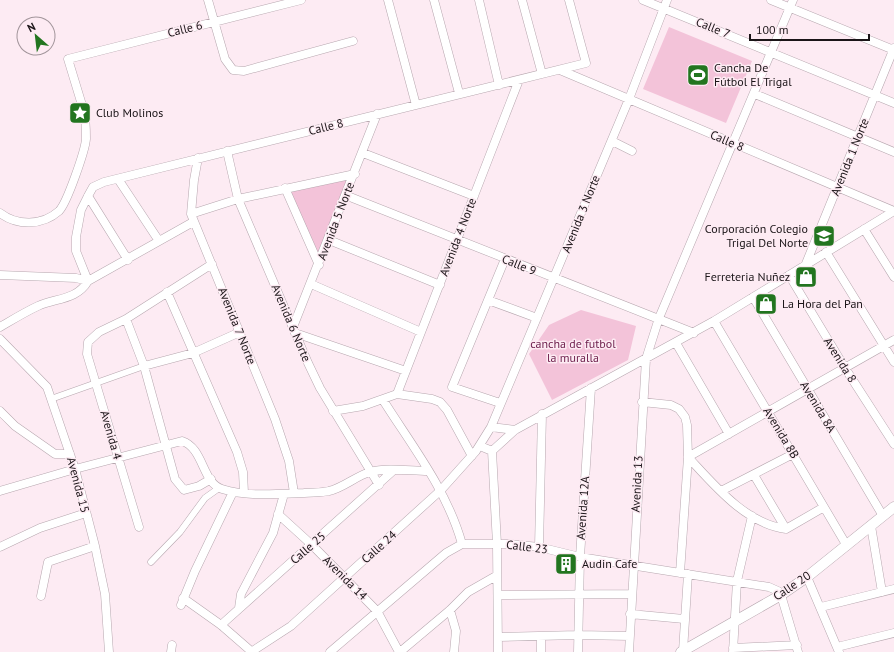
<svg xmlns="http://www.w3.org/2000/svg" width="894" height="652" font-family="'PT Sans',sans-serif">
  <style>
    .green { fill: #f3c3d9 }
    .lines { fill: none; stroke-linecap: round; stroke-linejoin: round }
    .pedestrian-casing { stroke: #b7a7af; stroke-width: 7 }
    .minor-casing { stroke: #b7a7af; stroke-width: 9 }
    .tertiary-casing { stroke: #b7a7af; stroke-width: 11 }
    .pedestrian { stroke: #fff; stroke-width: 6 }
    .minor { stroke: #fff; stroke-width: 8 }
    .tertiary { stroke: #fff; stroke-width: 10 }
    .labels { text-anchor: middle; stroke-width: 3; stroke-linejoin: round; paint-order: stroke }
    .street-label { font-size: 12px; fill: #1a1417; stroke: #fdebf3 }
    .poi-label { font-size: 12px; fill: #1a1417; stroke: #fdebf3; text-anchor: start }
    .park-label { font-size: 12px; fill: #70224f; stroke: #fdebf3 }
  </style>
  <rect width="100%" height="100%" fill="#fdebf3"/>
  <path class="green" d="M669,27L752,61L726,123L643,89Z
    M347,180L319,258L290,191Z
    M581,310L636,326L628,360L552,400L529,354L549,325Z"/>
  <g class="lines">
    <g class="pedestrian-casing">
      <path id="pedestrian" d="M51,399L144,366
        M151,562L180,532L205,498L219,488"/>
    </g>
    <g class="minor-casing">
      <path id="minor" d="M208,0L225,59L233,70L244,71L353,41
        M388,0L416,105
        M434,0L459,93
        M479,0L499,85
        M522,0L542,74
        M643,0L894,103
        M771,0L894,50
        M560,70L894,211
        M755,94L894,152
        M82,105L68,59L301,0
        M612,141L632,151
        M227,151L238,199L308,363L320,388L379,485
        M363,153L474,196
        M198,158L194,180L191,214L275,419L289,461L294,493
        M118,179L159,241
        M285,188L319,265
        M345,195L694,333
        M88,196L128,260
        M0,213C17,226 42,226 59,211C67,203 85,151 86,139C86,130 86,120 84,112
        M191,214L238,199L355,174
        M864,229L894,277
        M329,240L440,285
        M826,252L894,362
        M805,266L894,48
        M0,275L76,278L88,281
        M789,275L845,368L894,444
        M88,281L76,251V237L81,210L88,196L93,187L104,182L586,63L569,0
        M311,284L421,332
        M167,292L237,452L243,472L244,493
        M753,297L883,516
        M488,300L537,318
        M126,319L144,366L175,479L184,490L199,486L211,479
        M714,321L847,546
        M0,327C12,320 25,312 38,306C56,298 77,300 88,281L193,222
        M293,327L377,114
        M295,333L406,371
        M0,339L47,387L75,469L95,546L105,594L109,652
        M676,343L729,434
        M144,366L193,353L240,332
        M397,394L519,80
        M383,400C412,446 447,490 462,544
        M642,402L671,405L679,409L685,417L687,425L688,457L680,573
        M500,403L452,387L505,259
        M0,411L15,426L55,454H70
        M333,411L363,406L397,394L432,399L440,402L447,410L472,456
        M491,427L515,430
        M480,446L492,451L497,544L498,652
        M492,451L515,430L714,321L894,211
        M754,475L786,529
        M0,491L75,469L182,441C204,448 202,483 222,489C248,497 277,494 304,493C312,492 321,493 329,491C343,488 356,476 370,472C388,467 410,471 428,471
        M721,491L793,454
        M824,507L786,529C746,524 714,485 688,457L894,340
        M278,514L312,545L377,611L399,652
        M871,526L882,592
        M139,527L87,354L88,342L99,332L126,319L212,264
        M0,547L40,528L86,513
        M539,547L542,414
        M807,577L839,652
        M498,595L631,594
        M41,596L48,562L95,546
        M183,598L221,625L252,652
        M181,605L195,571L233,492
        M821,607L894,589
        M239,608L241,594L273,533L284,494
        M450,610L456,631L454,652
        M630,614L684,619
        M221,625L394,470
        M498,637L578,635L630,636
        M837,647L894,633
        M733,648L797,645
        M683,651L688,574
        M171,652L172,645
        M251,652L291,626L441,490L476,451L491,427L629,99L667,0
        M330,652L446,553L462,544H509L539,547L580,557L769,587L778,591L781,595L798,652
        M400,652L450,610L468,592L496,576
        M541,652V636
        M578,652L580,557L591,388
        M629,652L646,359L659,318L793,0
        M733,652L737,581L752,516"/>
    </g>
    <g class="tertiary-casing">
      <path id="tertiary" d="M681,652L781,595L807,577L894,507"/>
    </g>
    <use href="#pedestrian" class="pedestrian"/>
    <use href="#minor" class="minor"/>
    <use href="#tertiary" class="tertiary"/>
  </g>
  <defs>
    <g id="stadium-square" transform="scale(1.15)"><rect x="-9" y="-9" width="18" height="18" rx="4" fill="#22751f" stroke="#fdebf3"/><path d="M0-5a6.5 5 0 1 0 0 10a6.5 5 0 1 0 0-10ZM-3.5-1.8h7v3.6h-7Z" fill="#fff"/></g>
    <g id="sight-square" transform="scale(1.15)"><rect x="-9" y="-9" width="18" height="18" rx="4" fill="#22751f" stroke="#fdebf3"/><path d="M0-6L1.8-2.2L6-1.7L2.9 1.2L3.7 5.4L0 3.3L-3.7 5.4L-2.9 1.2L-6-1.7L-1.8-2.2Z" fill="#fff"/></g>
    <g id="university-square" transform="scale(1.15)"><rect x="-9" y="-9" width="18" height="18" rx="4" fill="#22751f" stroke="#fdebf3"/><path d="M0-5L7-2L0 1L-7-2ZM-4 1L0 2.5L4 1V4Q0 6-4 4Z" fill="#fff"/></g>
    <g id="shop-square" transform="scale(1.15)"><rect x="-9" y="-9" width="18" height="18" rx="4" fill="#22751f" stroke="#fdebf3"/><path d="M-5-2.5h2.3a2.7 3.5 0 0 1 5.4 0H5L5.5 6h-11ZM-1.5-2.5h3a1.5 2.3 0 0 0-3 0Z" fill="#fff"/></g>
    <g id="building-square" transform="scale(1.15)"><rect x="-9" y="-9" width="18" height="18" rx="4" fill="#22751f" stroke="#fdebf3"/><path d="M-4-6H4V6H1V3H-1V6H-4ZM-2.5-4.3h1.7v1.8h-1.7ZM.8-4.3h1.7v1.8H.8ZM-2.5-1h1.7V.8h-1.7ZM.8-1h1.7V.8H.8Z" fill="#fff"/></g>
  </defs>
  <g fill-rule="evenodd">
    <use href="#stadium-square" x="698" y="75"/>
    <use href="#sight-square" x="80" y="113"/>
    <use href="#university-square" x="824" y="236"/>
    <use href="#shop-square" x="806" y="277"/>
    <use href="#shop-square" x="766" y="304"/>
    <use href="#building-square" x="566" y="564"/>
  </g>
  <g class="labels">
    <g class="street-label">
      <text transform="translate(713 28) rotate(22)" y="4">Calle 7</text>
      <text transform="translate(185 29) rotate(-14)" y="4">Calle 6</text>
      <text transform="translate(326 127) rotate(-14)" y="4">Calle 8</text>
      <text transform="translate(727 141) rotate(23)" y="4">Calle 8</text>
      <text transform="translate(850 157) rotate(-68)" y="4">Avenida 1 Norte</text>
      <text transform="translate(581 214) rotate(-68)" y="4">Avenida 3 Norte</text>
      <text transform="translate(336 221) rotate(-69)" y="4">Avenida 5 Norte</text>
      <text transform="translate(458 237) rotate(-69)" y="4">Avenida 4 Norte</text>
      <text transform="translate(519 265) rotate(22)" y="4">Calle 9</text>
      <text transform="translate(291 323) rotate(67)" y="4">Avenida 6 Norte</text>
      <text transform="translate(237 326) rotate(68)" y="4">Avenida 7 Norte</text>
      <text transform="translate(840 360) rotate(58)" y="4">Avenida 8</text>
      <text transform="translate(818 407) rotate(59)" y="4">Avenida 8A</text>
      <text transform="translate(781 433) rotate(59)" y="4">Avenida 8B</text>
      <text transform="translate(111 435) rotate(74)" y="4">Avenida 4</text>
      <text transform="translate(637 484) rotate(-87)" y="4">Avenida 13</text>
      <text transform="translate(78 485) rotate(75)" y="4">Avenida 15</text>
      <text transform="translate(583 508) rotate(-86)" y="4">Avenida 12A</text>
      <text transform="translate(379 547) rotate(-42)" y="4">Calle 24</text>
      <text transform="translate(527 547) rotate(7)" y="4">Calle 23</text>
      <text transform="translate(308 548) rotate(-41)" y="4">Calle 25</text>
      <text transform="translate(345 578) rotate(45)" y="4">Avenida 14</text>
      <text transform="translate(792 586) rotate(-34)" y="4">Calle 20</text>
    </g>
    <g class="poi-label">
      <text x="714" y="72">Cancha De<tspan x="714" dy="14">Fútbol El Trigal</tspan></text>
      <text x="96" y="117">Club Molinos</text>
      <text x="808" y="233" text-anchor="end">Corporación Colegio<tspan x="808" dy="14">Trigal Del Norte</tspan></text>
      <text x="790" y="281" text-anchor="end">Ferreteria Nuñez</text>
      <text x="782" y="308">La Hora del Pan</text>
      <text x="582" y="568">Audin Cafe</text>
    </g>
    <g class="park-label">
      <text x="573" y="348">cancha de futbol<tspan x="573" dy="14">la muralla</tspan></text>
    </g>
  </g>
  <g transform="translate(36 36) rotate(332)"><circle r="19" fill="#fdebf3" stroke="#a2959b"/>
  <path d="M0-3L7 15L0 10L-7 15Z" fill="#22751f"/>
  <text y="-6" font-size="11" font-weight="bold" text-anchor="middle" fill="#1a1417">N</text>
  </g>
  <path d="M750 34v6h119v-6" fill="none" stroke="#1a1417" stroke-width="2"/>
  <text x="756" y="34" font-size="12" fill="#1a1417" stroke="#fdebf3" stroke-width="3" paint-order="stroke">100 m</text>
</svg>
